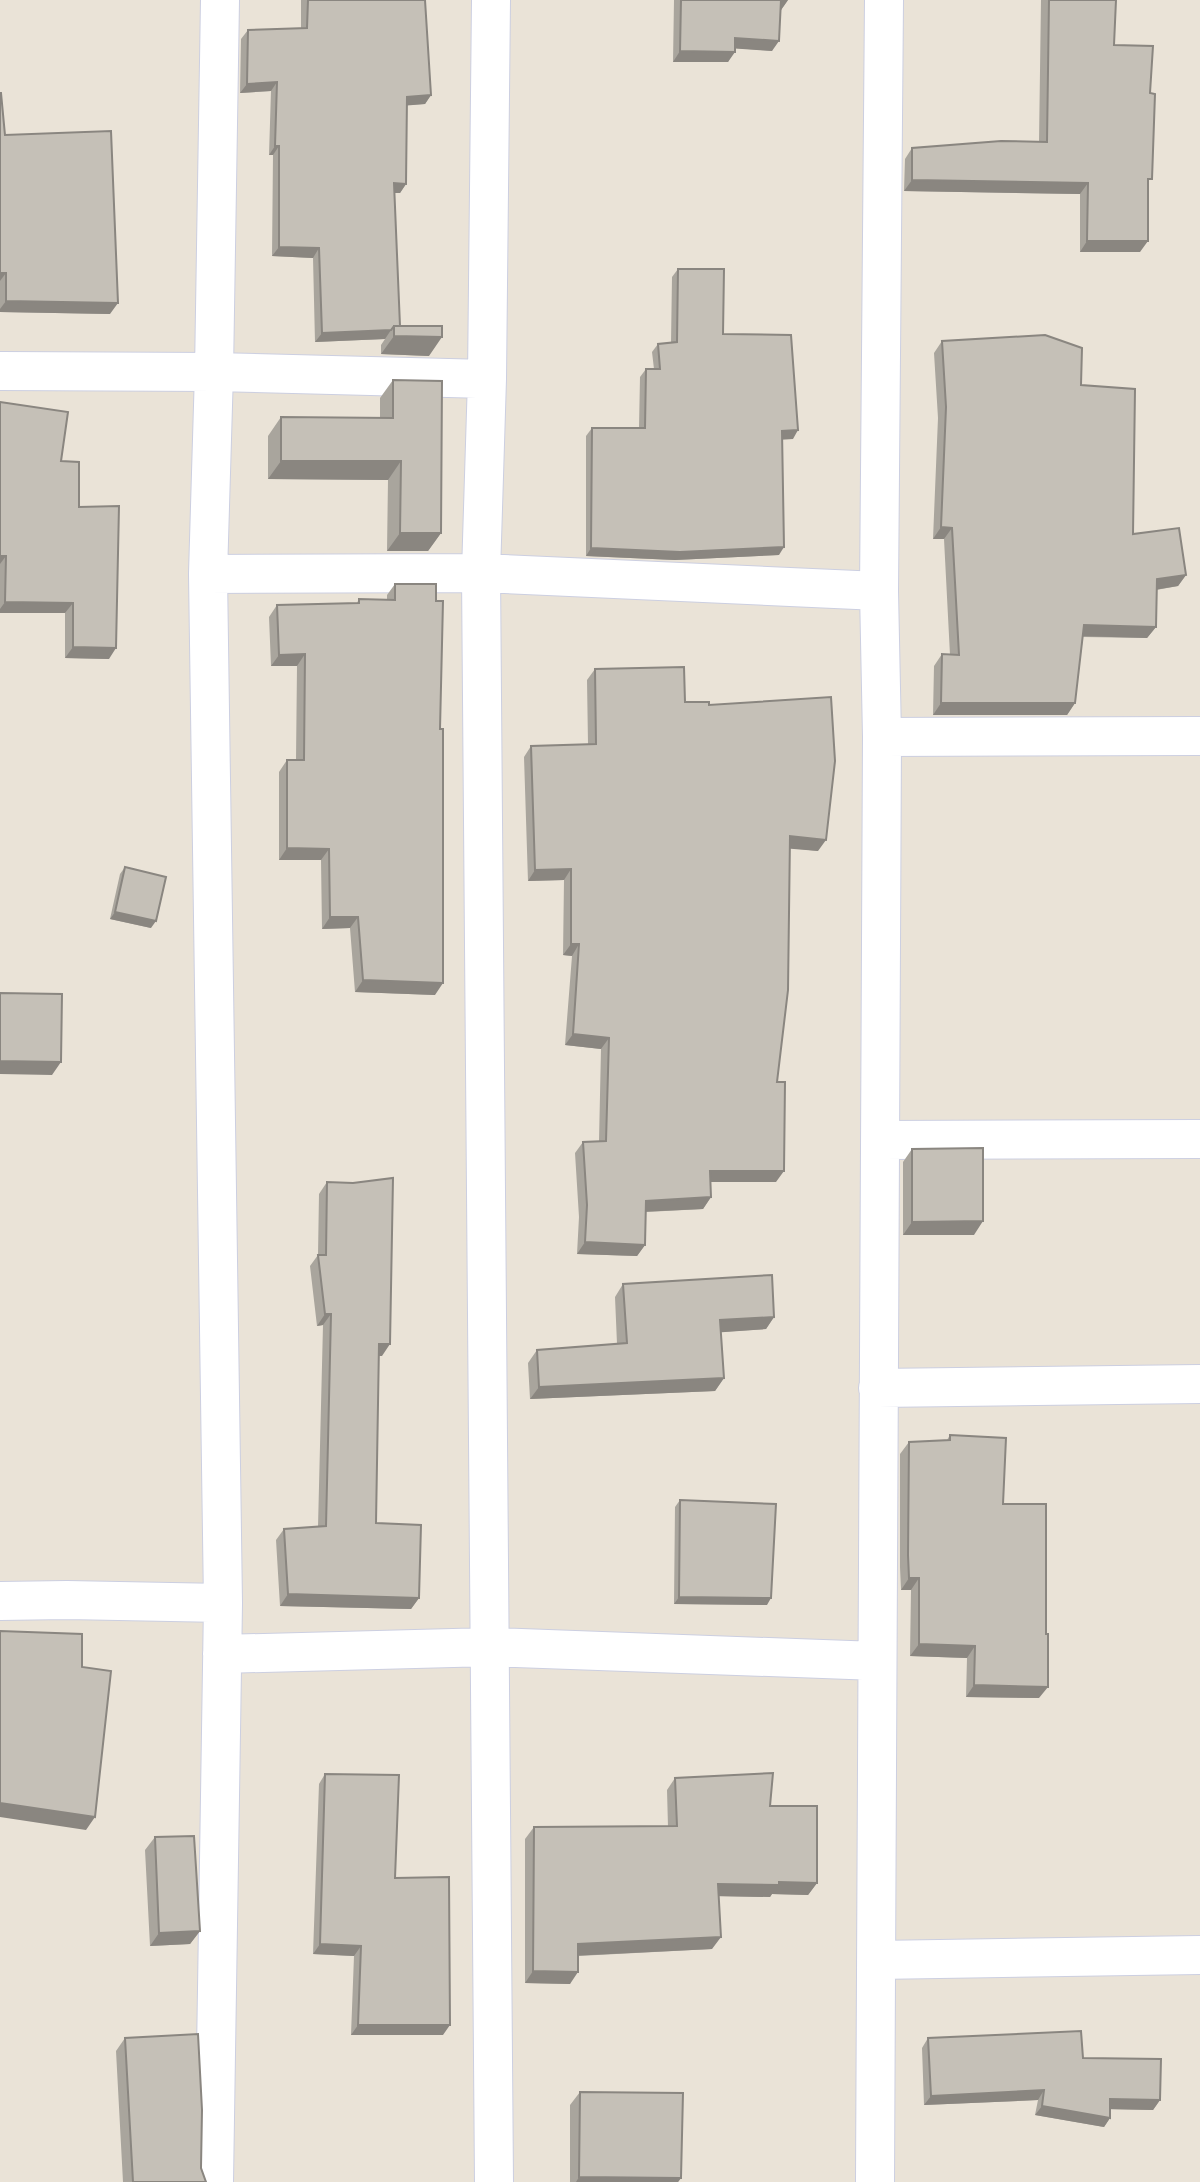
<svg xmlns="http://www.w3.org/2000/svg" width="1200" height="2182" font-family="'PT Sans Narrow',sans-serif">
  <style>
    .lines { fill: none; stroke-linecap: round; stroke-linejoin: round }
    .street-casing { stroke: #cccfe1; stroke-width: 40 }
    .street { stroke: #fff; stroke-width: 38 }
    .wall { fill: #a9a59d }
    .shaded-wall { fill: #8a8680 }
    .building { fill: #c5c0b7; stroke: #8a8680; stroke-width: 2 }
  </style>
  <rect width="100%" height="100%" fill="#eae3d7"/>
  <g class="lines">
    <g class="street-casing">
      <path id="street" d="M491,0L487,379L481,573L494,2182
        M0,371L214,372L487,379
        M208,574L481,573L879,591
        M882,737L1200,736
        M880,1140L1200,1139
        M878,1388L1200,1384
        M0,1601L67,1600L223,1603
        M222,1654L491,1647L877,1661
        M876,1960L1200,1955
        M214,2182L223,1603L208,574L214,372L220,0
        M875,2182L882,737L879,591L884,0"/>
    </g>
    <use href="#street" class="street"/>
  </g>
  <path class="wall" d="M301,0H425L431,95L425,104L407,105L406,184L400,193H394L400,326L429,356L381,354V345L385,339L315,342L313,258L272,256L273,155H269L271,91L240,93L241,39L248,30L301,28Z
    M674,0H788L781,10L772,51L735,48L728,62H673Z
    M1041,0H1116L1114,45L1150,93L1148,184L1140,252H1080V194L904,191L905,159L912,148L1039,142Z
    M0,93L5,135L110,314L0,312Z
    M678,269L793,439H782L779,555L675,560L586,556V436L592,428H639L640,377L646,369H654L652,352L658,344L671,343L672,277Z
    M942,341L1081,385L1133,534L1186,575L1178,586L1156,590V627L1147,638L1083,637L1075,703L1067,715H933L934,666L942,654L950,655L944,539H933L938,418L934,353Z
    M393,380L441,533L428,551H387L388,480L268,479V436L281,417L380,418V398Z
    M0,402L61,461L79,507L109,659L65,658V613H0Z
    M395,584L440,729L435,995L355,992L350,928L322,929L321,860H279V772L287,760H296L297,666H271L269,617L277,605L357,603L359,599L387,600V595Z
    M595,669L685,702L709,705L818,851L790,848L777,1082L776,1182H710L711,1197L703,1209L646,1212L645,1245L637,1256L577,1254L579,1217L575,1153L583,1142L599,1141L601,1049L565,1045L572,956L563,955L564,880L528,881L524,757L531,746L588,744L587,680Z
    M125,867L151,928L110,919L120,874Z
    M912,1149L974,1235H903V1162Z
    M327,1182L382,1356H379L376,1523L419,1598L411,1609L280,1606L276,1540L284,1529L318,1527L323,1325L317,1326L310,1266L318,1255L319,1194Z
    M623,1284L774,1317L766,1329L720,1332L724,1378L715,1391L530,1399L528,1363L537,1350L617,1344L615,1297Z
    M950,1435L1003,1504L1039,1698L966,1697L967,1658L910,1656L911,1590H901L900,1567V1454L909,1442L947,1440Z
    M680,1500L767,1605L674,1604L675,1507Z
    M325,1774L395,1878L443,2035H351L354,1956L313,1954L319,1784Z
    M675,1778L770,1806L817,1883L808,1895L772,1894L770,1897L719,1896L712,1949L578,1956L570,1984L525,1983V1839L534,1827H668L667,1790Z
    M155,1837L200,1931L190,1944L150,1946L145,1850Z
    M125,2038L201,2168L206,2182H123L116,2051Z
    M928,2038L1083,2058L1160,2100L1153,2110L1110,2109V2118L1104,2127L1035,2115L1038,2100L924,2105L922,2048Z
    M580,2092L681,2178L678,2182H570V2105Z"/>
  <path class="shaded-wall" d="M781,0H788L781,10Z
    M735,38L779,41L772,51L728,48Z
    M680,51L735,52L728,62H673Z
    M277,82L271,91L240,93L247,84Z
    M431,95L425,104L401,106L407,97Z
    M275,146H279L273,155H269Z
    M912,180L1088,183L1080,194L904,191Z
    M394,183L406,184L400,193H387Z
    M1087,241H1148L1140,252H1080Z
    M279,247L319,248L313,258L272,256Z
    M0,273H6L0,281Z
    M6,301L118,303L110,314L0,312V309Z
    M391,330L385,339L315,342L322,333Z
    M394,336L442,337L429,356L381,354Z
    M798,430L793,439L777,440L782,431Z
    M281,461H401L388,480L268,479Z
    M941,527L952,528L944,539H933Z
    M400,533H441L428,551H387Z
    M784,547L779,555L675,560L586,556L591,548Z
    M0,556H6L0,564Z
    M1186,575L1178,586L1148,591L1157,579Z
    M5,602L73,603L65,613H0V609Z
    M1084,625L1156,627L1147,638L1076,636Z
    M73,647L116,648L109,659L65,658Z
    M305,654L297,666H271L279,655Z
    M941,703H1075L1067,715H933Z
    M790,836L826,840L818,851L782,848Z
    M287,848L329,849L321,860H279Z
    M571,869L564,880L528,881L535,870Z
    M115,912L156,921L151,928L110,919Z
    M330,917H358L350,928L322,929Z
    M571,944H579L572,956L563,955Z
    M363,980L443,983L435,995L355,992Z
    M573,1034L609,1038L601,1049L565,1045Z
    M0,1061L61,1062L52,1075L0,1074Z
    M710,1171H784L776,1182H702Z
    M711,1197L703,1209L639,1212L646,1201Z
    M983,1221L974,1235H903L912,1222Z
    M585,1242L645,1245L637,1256L577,1254Z
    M325,1314H331L323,1325L317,1326Z
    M774,1317L766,1329L711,1333L720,1320Z
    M379,1344H390L382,1356H371Z
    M724,1378L715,1391L530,1399L539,1387Z
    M909,1578H919L911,1590H901Z
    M288,1594L419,1598L411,1609L280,1606Z
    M679,1597L771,1598L767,1605L674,1604Z
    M919,1644L975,1646L967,1658L910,1656Z
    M974,1685L1048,1687L1039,1698L966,1697Z
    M0,1803L95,1817L86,1830L0,1817Z
    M779,1882L817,1883L808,1895L772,1894L770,1897L710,1896L718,1884Z
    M200,1931L190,1944L150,1946L159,1933Z
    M721,1937L712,1949L570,1956L578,1944Z
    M320,1944L361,1946L354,1956L313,1954Z
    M533,1971L578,1972L570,1984L525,1983Z
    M358,2025H450L443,2035H351Z
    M1044,2090L1038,2100L924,2105L931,2096Z
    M1110,2099L1160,2100L1153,2110L1103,2109Z
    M1042,2106L1110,2118L1104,2127L1035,2115Z
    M579,2177L681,2178L678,2182H576Z"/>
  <path class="building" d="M308,0H425L431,95L407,97L406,184L394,183L400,326H394L391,330L322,333L319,248L279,247V146H275L277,82L247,84L248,30L307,28Z
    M681,0H786H781L779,41L735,38V52L680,51Z
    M1049,0H1116L1114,45L1153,46L1150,93L1155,94L1152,179H1148V241H1087L1088,183L912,180V148L1001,141L1047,142Z
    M0,93H1L5,135L111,131L118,303L6,301V273H0Z
    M678,269H724L723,334L791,335L798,430L782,431L784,547L680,552L591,548L592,428H645L646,369H660L658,344L677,342Z
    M394,326H442V337L394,336Z
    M1045,335L1082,348L1081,385L1135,389L1133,534L1179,528L1186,575L1157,579L1156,627L1084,625L1075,703H941L942,654L959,655L952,528L941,527L946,407L942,341Z
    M393,380L442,381L441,533H400L401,461H281V417L393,418Z
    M0,402L68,412L61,461L79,462V507L119,506L116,648L73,647V603L5,602L6,556H0Z
    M395,584H436V601H443L440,729H443V983L363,980L358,917H330L329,849L287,848V760H304L305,654L279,655L277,605L359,603V599L395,600Z
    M684,667L685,702H709V705L831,697L835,761L826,840L790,836L788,990L777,1082H785L784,1171H710L711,1197L646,1201L645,1245L585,1242L587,1205L583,1142L606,1141L609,1038L573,1034L579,944H571V869L535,870L531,746L596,744L595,669Z
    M125,867L166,877L156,921L115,912Z
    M0,993L62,994L61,1062L0,1061Z
    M983,1148V1221L912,1222V1149Z
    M393,1178L390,1344H379L376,1523L421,1525L419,1598L288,1594L284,1529L326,1526L331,1314H325L318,1255H326L327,1182L353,1183Z
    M772,1275L774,1317L720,1320L724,1378L539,1387L537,1350L627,1343L623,1284Z
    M950,1435L1006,1438L1003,1504H1046V1634H1048V1687L974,1685L975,1646L919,1644V1578H909L908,1555L909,1442L950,1440Z
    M680,1500L776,1504L771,1598L679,1597Z
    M0,1631L82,1634V1667L111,1671L95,1817L0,1803Z
    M773,1773L770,1806H817V1883L779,1882V1885L718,1884L721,1937L578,1944V1972L533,1971L534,1827L677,1826L675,1778Z
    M325,1774L399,1775L395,1878L449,1877L450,2025H358L361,1946L320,1944Z
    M194,1836L200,1931L159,1933L155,1837Z
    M1081,2031L1083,2058L1161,2059L1160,2100L1110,2099V2118L1042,2106L1044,2090L931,2096L928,2038Z
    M198,2034L202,2110L201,2168L206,2182H133L125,2038Z
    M580,2092L683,2093L681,2178L579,2177Z"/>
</svg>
